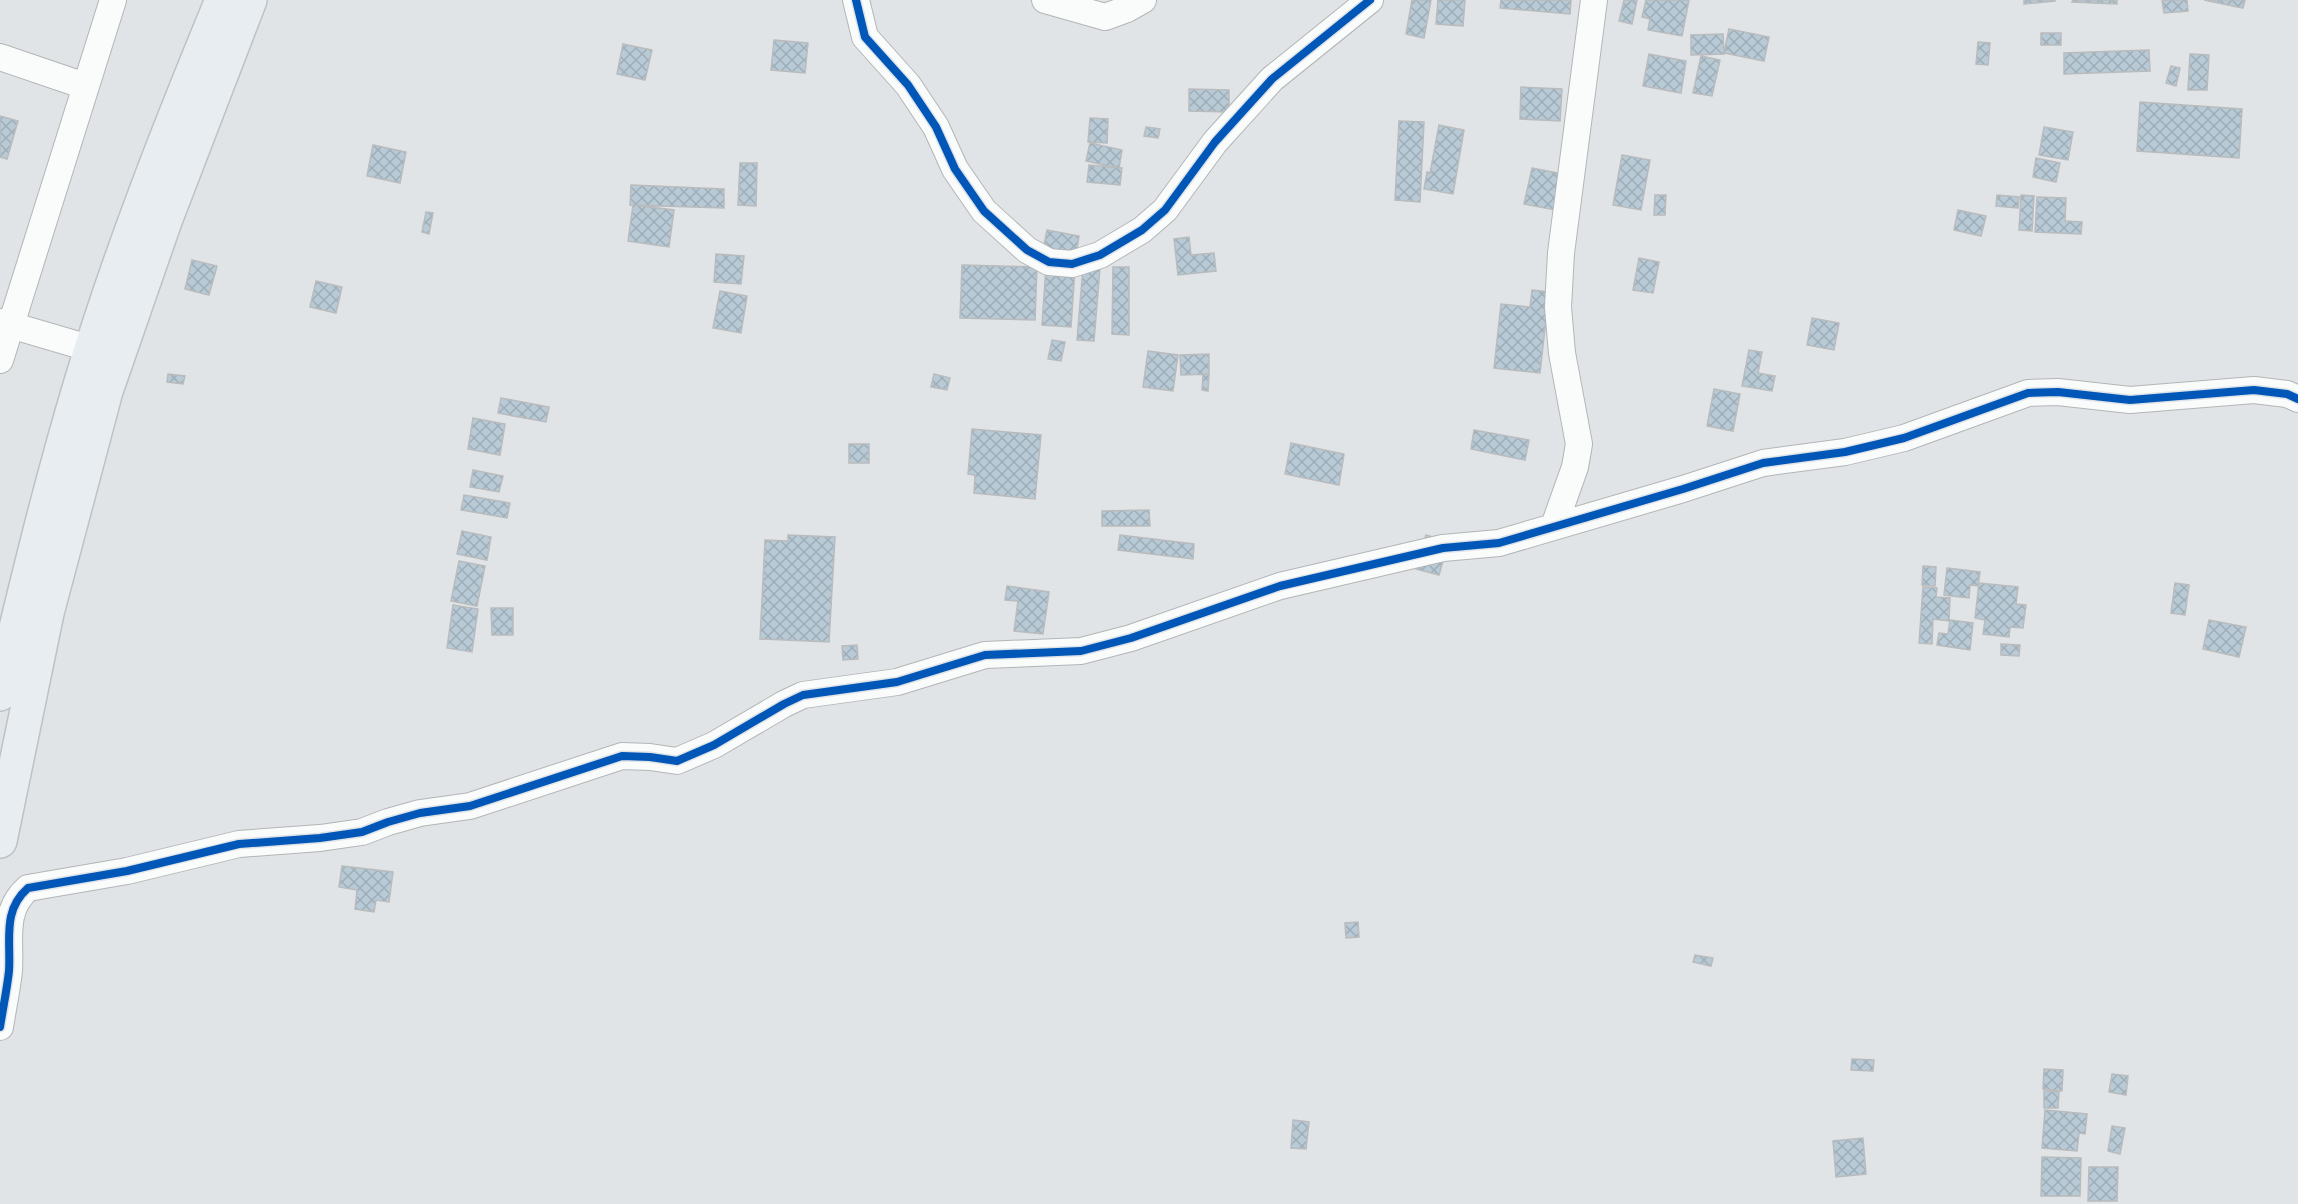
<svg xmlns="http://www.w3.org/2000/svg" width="2298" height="1204" font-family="Georgia,serif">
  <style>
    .building { fill: url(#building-cross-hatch); stroke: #b9bbbd; stroke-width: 1.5 }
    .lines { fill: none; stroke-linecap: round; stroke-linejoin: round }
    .minor-casing { stroke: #b3b5b7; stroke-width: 28 }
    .major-casing { stroke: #bfc1c2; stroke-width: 36 }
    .minor { stroke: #fafbfb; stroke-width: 26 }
    .major { stroke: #e8edf1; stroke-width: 33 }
    .cycleway-casing { stroke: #dfe4e8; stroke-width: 11 }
    .cycleway { stroke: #0057b8; stroke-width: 8 }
  </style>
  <defs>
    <pattern id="building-cross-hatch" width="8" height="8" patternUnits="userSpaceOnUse" patternTransform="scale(1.5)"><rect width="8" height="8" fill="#b7cad6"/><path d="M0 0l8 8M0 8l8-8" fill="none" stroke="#9eaeb8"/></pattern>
  </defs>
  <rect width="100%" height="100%" fill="#e1e4e6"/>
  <path class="building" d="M1412,0H1431L1424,38L1406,34Z
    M1438,0H1465L1463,26L1436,24Z
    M1501,0H1571L1570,14L1500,8Z
    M1624,0H1637L1632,24L1619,21Z
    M1646,0H1689L1682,36L1648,30L1650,19L1642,17Z
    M2024,0H2055V1L2024,4Z
    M2073,0H2117V4L2072,2Z
    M2162,0H2187L2188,11L2164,13Z
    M2204,0H2245L2243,8Z
    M1729,29L1769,37L1764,61L1724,53Z
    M2041,33H2061V45H2041Z
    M1723,34L1724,54L1691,55V35Z
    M774,40L808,43L805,73L771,70Z
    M1978,42L1990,43L1988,65L1976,64Z
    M623,44L652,50L645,80L617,74Z
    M2149,50L2150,71L2064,74V53Z
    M1649,54L1686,61L1681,93L1643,86Z
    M2190,54L2209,55L2207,90H2188Z
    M1701,56L1720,60L1712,96L1693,93Z
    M2171,66L2180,68L2176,86L2166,83Z
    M1521,87L1562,89L1560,121L1520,119Z
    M1189,89L1229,90V112L1189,111Z
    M2140,102L2242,109L2239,158L2137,151Z
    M0,116L18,121L7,159L0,157Z
    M1090,118L1108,119L1107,143L1088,142Z
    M1399,121L1424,122L1420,202L1395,200Z
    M1439,125L1464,130L1453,194L1424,189L1427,172L1430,173Z
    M1146,127L1160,129L1158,138L1144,136Z
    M2044,127L2073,132L2068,160L2039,155Z
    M1090,143L1122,150L1119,168L1086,161Z
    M373,145L406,152L400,183L367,176Z
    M1622,155L1650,160L1641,210L1613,205Z
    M2036,158L2060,163L2056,182L2033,177Z
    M740,163H757L756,206L738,205Z
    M1089,165L1122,168L1120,185L1087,182Z
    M1532,168L1563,174L1555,210L1524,204Z
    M631,185L724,189V208L630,205Z
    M1655,195H1666L1665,215H1654Z
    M1997,195L2019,197L2018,208L1996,206Z
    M2021,195L2034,196L2032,231L2019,230Z
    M2037,197L2066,198L2065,221L2082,222L2081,234L2035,232Z
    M633,205L674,210L669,247L628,241Z
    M1958,210L1986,216L1981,236L1954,230Z
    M426,212L433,213L429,234L422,232Z
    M1047,230L1079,236L1075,261L1042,255Z
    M1189,237L1191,255L1214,253L1216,271L1178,275L1174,239Z
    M716,254L744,256L741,284L714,282Z
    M1639,258L1659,262L1653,293L1633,290Z
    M192,260L217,266L209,295L185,289Z
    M962,265L1037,267L1035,320L960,318Z
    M1046,266L1075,268L1071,327L1042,325Z
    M1083,267L1100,268L1094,341L1077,340Z
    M1113,267H1129V335L1112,334Z
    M316,281L342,287L336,313L310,307Z
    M1532,290L1549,292L1540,373L1494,368L1501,304L1530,307Z
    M720,291L747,296L741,333L713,328Z
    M1812,318L1839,323L1834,350L1807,345Z
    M1052,340L1065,342L1061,361L1048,359Z
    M1749,350L1762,352L1758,373L1775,376L1772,391L1742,386Z
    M1148,351L1178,355L1173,391L1143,387Z
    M1209,354V374L1181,375L1180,355Z
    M168,374L185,376L183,384L167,382Z
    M934,374L950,378L947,390L931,387Z
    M1203,374L1209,375L1208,391L1202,390Z
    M1714,389L1740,394L1733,431L1707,426Z
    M501,398L549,407L546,422L498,413Z
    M473,418L505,424L500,455L468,449Z
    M972,429L1041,435L1035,499L974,493L975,475L968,474Z
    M1474,430L1529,440L1525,460L1471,449Z
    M1291,443L1344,454L1339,485L1285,474Z
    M849,444H869V463H849Z
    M473,470L503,476L499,492L470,487Z
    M464,495L510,503L507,518L461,510Z
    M1149,510L1150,526H1102V511Z
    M462,531L491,537L487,560L457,554Z
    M788,535L835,537L829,642L760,639L765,540L788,541Z
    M1120,535L1194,544L1193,559L1118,550Z
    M1426,535L1459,545L1445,554L1439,575L1416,569Z
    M459,561L485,566L477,606L451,601Z
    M1923,566L1936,567L1935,586L1922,585Z
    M1947,568L1980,572L1978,586L1970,585L1969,598L1944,595Z
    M1979,583L2018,587L2016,604L2026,605L2023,628L2010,627L2009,637L1983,634L1985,620L1975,618Z
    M2175,583L2189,585L2185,615L2171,613Z
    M1007,586L1049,592L1043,634L1014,631L1018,601L1005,600Z
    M1923,587L1937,588L1936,597L1950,598L1949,621L1933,619L1932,644L1919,643Z
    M453,605L478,609L472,652L447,648Z
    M491,608H513V635H492Z
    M1950,620L1973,623L1970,650L1937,645L1939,633L1948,634Z
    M2209,620L2246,627L2239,657L2203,649Z
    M2001,644L2020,645L2019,656L2001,655Z
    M857,645L858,659L843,660L842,646Z
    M342,866L393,872L389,902L376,900L374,912L355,909L357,890L339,887Z
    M1358,922L1359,937L1346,938L1345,923Z
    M1695,955L1713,958L1711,966L1693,962Z
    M1852,1059L1874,1060L1873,1071L1851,1070Z
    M2044,1069L2063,1070L2062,1091L2043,1089Z
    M2112,1074L2128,1076L2126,1095L2109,1092Z
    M2044,1091L2059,1092L2058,1108H2044Z
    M2045,1110L2087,1114L2085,1134L2079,1133L2077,1151L2042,1148Z
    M1293,1120L1309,1122L1306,1149L1291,1148Z
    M2112,1126L2125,1128L2120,1154L2108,1151Z
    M1863,1138L1866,1174L1836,1177L1833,1141Z
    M2042,1157L2081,1158L2080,1196H2041Z
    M2089,1167H2118L2117,1201H2088Z"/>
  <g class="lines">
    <g class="minor-casing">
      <path id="minor" d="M856,0L865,37L908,85L936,127L955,169L984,211L1027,250L1049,262L1072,264L1100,255L1142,230L1165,210L1215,142L1272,79L1370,0
        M1045,0L1105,17L1127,9L1143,0
        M0,57L85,86
        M0,322L92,349
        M0,360L113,0
        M1554,526L1575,467L1579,444L1562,353L1558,307L1561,253L1594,0
        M0,1027C3,1008 7,989 9,971C11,939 2,911 28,888L127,871L239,844L320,838L362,832L388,822L420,813L470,806L622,756L650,757L677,761L714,745L784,704L803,695L897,682L985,655L1081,651L1131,638L1280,586L1443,548L1499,543L1683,489L1763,463L1845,452L1904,438L2028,393L2058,392L2130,400L2254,390L2287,394L2298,399"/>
    </g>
    <g class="major-casing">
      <path id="major" d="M0,694C25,590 50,485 81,382C120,252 170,126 222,0
        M0,841L47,613L106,391L165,221L250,0"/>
    </g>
    <use href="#minor" class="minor"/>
    <use href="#major" class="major"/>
    <g class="cycleway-casing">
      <path id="cycleway" d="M856,0L865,37L908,85L936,127L955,169L984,211L1027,250L1049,262L1072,264L1100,255L1142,230L1165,210L1215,142L1272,79L1370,0
        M0,1027C3,1008 7,989 9,971C11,939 2,911 28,888L127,871L239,844L320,838L362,832L388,822L420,813L470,806L622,756L650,757L677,761L714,745L784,704L803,695L897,682L985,655L1081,651L1131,638L1280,586L1443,548L1499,543L1683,489L1763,463L1845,452L1904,438L2028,393L2058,392L2130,400L2254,390L2287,394L2298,399"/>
    </g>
    <use href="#cycleway" class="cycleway"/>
  </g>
</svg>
